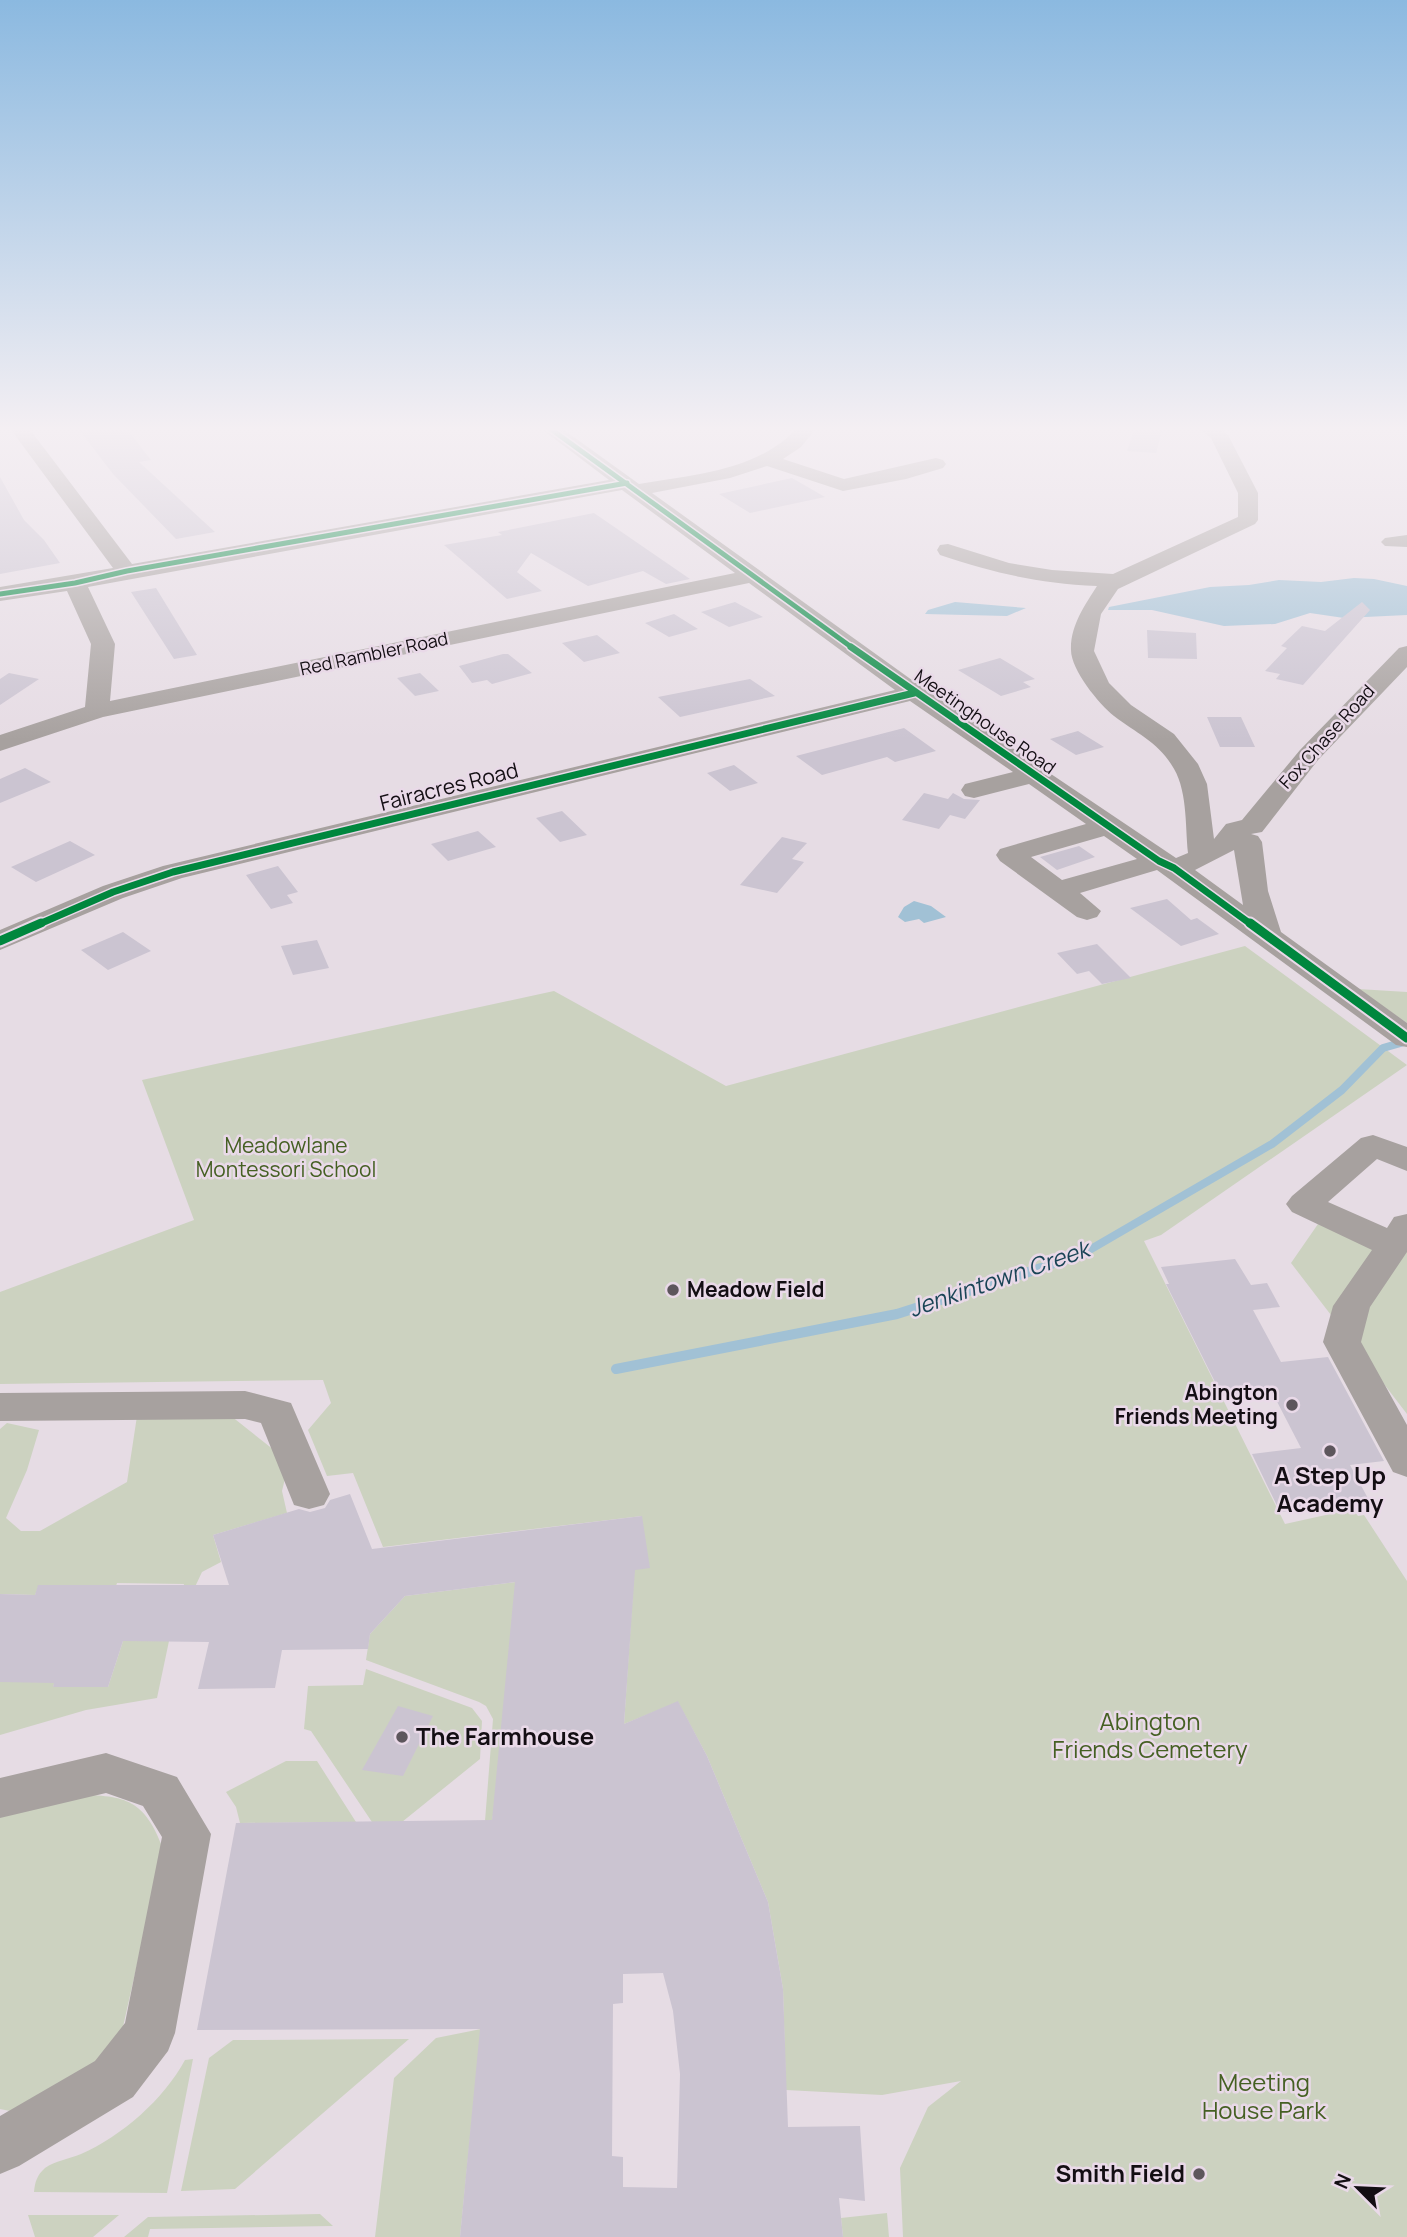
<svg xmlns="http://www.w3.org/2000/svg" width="1407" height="2237" font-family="Manrope,sans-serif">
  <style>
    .green { fill: #ccd2c0 }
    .water { fill: #a1c1d5 }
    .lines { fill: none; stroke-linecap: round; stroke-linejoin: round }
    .stream-far1 { stroke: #a1c1d5; stroke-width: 8 }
    .stream { stroke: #a1c1d5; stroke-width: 10 }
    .building { fill: #cbc4d1; fill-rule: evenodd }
    .minor { fill: #a7a19f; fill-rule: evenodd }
    .cycleway-far2-casing { stroke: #e9d9e8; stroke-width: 8 }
    .cycleway-far1-casing { stroke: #e9d9e8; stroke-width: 10 }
    .cycleway-casing { stroke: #e9d9e8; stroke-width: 13 }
    .cycleway-far2 { stroke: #00873e; stroke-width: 5 }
    .cycleway-far1 { stroke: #00873e; stroke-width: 7 }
    .cycleway { stroke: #00873e; stroke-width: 9 }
    .poi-dot { fill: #5d565c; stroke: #e9d9e8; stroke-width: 2.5 }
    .labels { text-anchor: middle; stroke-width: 5; stroke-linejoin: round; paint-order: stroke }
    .far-street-label { font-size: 18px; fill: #130e13; stroke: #e9d9e8 }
    .street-label { font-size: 21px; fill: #130e13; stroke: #e9d9e8 }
    .park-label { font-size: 21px; fill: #456023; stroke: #e9d9e8 }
    .poi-label { font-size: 21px; font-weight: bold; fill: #130e13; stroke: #e9d9e8; text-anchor: start }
    .water-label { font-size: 23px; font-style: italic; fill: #194456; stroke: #e9d9e8 }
    .near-poi-label { font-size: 24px; font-weight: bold; fill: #130e13; stroke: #e9d9e8 }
    .near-park-label { font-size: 24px; fill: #456023; stroke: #e9d9e8 }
  </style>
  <rect width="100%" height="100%" fill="#e6dce4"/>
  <path class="green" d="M1245,946L1407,1065L1161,1235L1144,1241L1285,1524L1353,1509L1358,1516L1364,1515L1407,1581V2237H903L900,2168L928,2107L961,2081L882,2095L786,2090L783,1989L768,1902L707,1756L678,1702L624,1724L633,1590L579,1584L642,1516L383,1547L353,1473L327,1476L308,1430L331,1403L323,1380L0,1384V1292L194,1220L142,1080L554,991L726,1086Z
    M1358,989L1407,992V1023Z
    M1318,1224L1388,1251L1407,1224V1414L1291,1263Z
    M226,1412L289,1462L282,1491L287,1513L213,1535L221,1562L202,1572L194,1589H183L184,1584L117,1583L112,1598L86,1586L39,1585L35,1595L0,1594V1429L7,1423L39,1430L27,1470L6,1518L21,1531H40L127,1482L137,1416Z
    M531,1580L492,1821H485L493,1719L486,1706L479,1702L366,1660L370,1634L405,1596Z
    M123,1641H169L157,1698L86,1710L0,1735V1682L68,1643L53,1687H108Z
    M366,1669L472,1708L482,1721L480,1759L402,1822H372L311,1731L304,1729L308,1686L363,1685Z
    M286,1761H317L356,1822L240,1823L236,1807L226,1792Z
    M77,1795C126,1795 145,1800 163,1849L118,2049L10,2111L0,2109V1814Z
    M481,2029L460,2237H375L394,2078L436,2038Z
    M409,2039L235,2189L181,2191L209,2058L233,2040Z
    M193,2059L167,2193L34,2192C35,2182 37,2175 45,2168C55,2161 69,2159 81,2154C122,2136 164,2099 185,2060Z
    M887,2213L889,2237H843L841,2218Z
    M320,2214L333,2226L150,2229L148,2237H124L148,2217Z
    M28,2215H119L93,2237H35Z"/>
  <path class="water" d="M1354,578L1374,579L1407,586V615L1344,618L1310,613L1275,624L1224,626L1152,610H1108L1109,607L1210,587L1249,585L1279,580L1321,582Z
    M955,602L1026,608L1007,616L925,614L928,610Z
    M914,901L931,906L946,917L924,923L919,919L905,922L898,917L904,907Z"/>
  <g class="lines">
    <path class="stream-far1" d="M1036,1270L1079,1256L1272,1144L1342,1090L1383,1048L1407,1041"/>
    <path class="stream" d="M616,1369L897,1314L1041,1268"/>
  </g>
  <path class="building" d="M77,427H125L151,460L139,462L215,532L176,539L113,474Z
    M1135,427H1163L1156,453L1127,451Z
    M0,477L24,520L44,540L60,563L0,574Z
    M792,478L825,497L750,513L719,494Z
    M594,513L690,579L666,584L643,571L588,586L531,553L517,572L542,591L507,599L444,545L502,535L498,532Z
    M156,588L197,655L174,659L131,592Z
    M735,602L763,617L729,627L701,612Z
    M1362,602L1370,610L1303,685L1276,679L1280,674L1265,671L1287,648L1281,646L1302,626L1325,631Z
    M674,614L698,629L669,637L645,623Z
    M1147,630L1196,633L1197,659L1148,658Z
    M597,635L620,653L584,662L562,643Z
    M503,654H508L532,673L492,684L487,680L472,683L459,666Z
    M1000,658L1035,679L1023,682L1031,687L1001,696L958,670Z
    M9,673L39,679L0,705V679Z
    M420,673L439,691L415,696L397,678Z
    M750,679L775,696L680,717L658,697Z
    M1207,717H1241L1255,747H1220Z
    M904,728L936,751L895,762L887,757L822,775L796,756Z
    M1078,731L1104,747L1076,755L1050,739Z
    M734,765L758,783L730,791L707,773Z
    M25,768L51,782L0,803V779Z
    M924,793L948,799L953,793L964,799L980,800L965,819L950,815L939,829L902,820Z
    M562,811L587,835L560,842L536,818Z
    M478,831L496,847L448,861L431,844Z
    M782,837L807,843L792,859L804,862L777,893L740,885Z
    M70,841L95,855L36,882L11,867Z
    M1079,846L1095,857L1057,870L1040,857Z
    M278,866L298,892L287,895L293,903L271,909L246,875Z
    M1167,899L1191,920L1197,918L1219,934L1181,946L1130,908Z
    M123,932L151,951L108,970L81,950Z
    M317,940L329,968L293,975L281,946Z
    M1097,944L1131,978L1102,984L1089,971L1077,974L1057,953Z
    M1235,1259L1251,1285L1267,1283L1280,1307L1253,1310L1281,1362L1328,1357L1384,1461L1350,1465L1371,1504L1280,1512L1252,1454L1301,1448L1271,1390L1222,1396L1166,1284H1169L1161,1267Z
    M350,1494L372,1549L642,1516L650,1568L635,1570L624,1724L678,1701L707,1756L768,1902L783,1989L788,2127L860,2126L865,2201L839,2198L843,2237H460L480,2029L197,2030L236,1823L492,1820L515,1582L405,1596L370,1634L368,1649L282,1650L275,1688L198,1689L209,1642L123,1641L108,1687H53L54,1683L0,1682V1594L35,1595L38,1585H229L213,1535L299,1509L310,1512L325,1508L330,1500ZM663,1973L673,2011L680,2074L677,2188L623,2187V2157L612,2156L613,2004L623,2003V1974Z
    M398,1706L433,1716L403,1776L362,1770Z"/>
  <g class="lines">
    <path class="minor" d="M9,427H28L132,564L609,480L539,427H560L639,484C693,475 759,471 798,427H817L801,447L783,459L844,479L936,458L943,460L946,464L943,468L906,479L843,491L767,466L730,478L652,493L923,688L1176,858L1188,853C1185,825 1188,788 1171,764C1157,742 1135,732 1114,716C1099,704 1071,670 1071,650C1070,626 1085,605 1097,586C1037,583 998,574 940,555L937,550L940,545L948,544L1009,563L1052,570L1113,574L1238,517V493L1211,438L1196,427H1219L1228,435L1258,493V520L1255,524L1118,589L1101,614L1094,651L1109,683L1131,705L1174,734L1198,764L1207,784L1214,839L1226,824L1242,820L1300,750L1399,648L1407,646V667L1318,760L1262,832L1251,834L1258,836L1262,842L1268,891L1281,932L1407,1023V1047L1396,1045L1157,870L1080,893L1101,911L1097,917L1087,920L1077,917L1000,861L996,855L1000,849L1086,824L1029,784L974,798L965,796L961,790L965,784L1013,772L910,701L182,878L123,898L0,950V930L103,886L163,866L895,690L749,583L103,717L0,751V735L85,707L91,644L67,591L0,601V587L113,568ZM622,490L735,573L110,701L115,644L88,587ZM1104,836L1137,859L1062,880L1031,857ZM1234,850L1243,905L1195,870Z
      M1407,535V547L1385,546L1381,542L1385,538Z
      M1373,1135L1407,1147V1171L1377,1159L1328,1202L1387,1228L1394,1217L1407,1214V1252L1370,1307L1361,1342L1407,1425V1477L1393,1472L1323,1342L1333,1306L1372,1250L1292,1212L1286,1204L1292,1196L1361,1138Z
      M245,1391L291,1403L330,1494L324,1505L309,1509L294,1505L261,1423L245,1419L0,1421V1393Z
      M106,1753L177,1777L211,1834L175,2033L168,2051L133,2097L19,2166L0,2174V2116L95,2061L125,2023L162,1837L143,1806L106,1793L0,1818V1778Z"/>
    <g class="cycleway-far2-casing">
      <path id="cycleway-far2" d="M548,427L854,649
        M0,594L75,583L127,571L627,483"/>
    </g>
    <g class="cycleway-far1-casing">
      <path id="cycleway-far1" d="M851,647L1159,861L1174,868L1252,925
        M37,925L113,892L173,872L914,693"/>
    </g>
    <g class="cycleway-casing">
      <path id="cycleway" d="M1250,923L1407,1038
        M0,941L41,923"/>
    </g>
    <use href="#cycleway-far2" class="cycleway-far2"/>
    <use href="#cycleway-far1" class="cycleway-far1"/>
    <use href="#cycleway" class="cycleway"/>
  </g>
  <linearGradient id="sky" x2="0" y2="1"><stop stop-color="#8bb9e0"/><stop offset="0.58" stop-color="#f4eff3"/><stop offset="1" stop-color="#f4eff3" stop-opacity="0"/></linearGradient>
  <rect width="1407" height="740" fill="url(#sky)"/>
  <g class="poi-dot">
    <circle cx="673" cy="1290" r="7"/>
    <circle cx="1292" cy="1405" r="7"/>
    <circle cx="1330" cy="1451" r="7"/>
    <circle cx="402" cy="1737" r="7"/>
    <circle cx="1199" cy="2174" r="7"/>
  </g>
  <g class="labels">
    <g class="far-street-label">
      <text transform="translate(374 654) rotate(-12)" y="6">Red Rambler Road</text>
      <text transform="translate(985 722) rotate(35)" y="6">Meetinghouse Road</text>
      <text transform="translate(1327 737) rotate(-48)" y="6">Fox Chase Road</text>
    </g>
    <g class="street-label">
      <text transform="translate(449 787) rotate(-14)" y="7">Fairacres Road</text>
    </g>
    <g class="park-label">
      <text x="286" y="1153">Meadowlane<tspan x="286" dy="24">Montessori School</tspan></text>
    </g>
    <g class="poi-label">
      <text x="687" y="1297">Meadow Field</text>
      <text x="1278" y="1400" text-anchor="end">Abington<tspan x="1278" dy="24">Friends Meeting</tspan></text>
    </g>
    <g class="water-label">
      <text transform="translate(999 1279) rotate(-19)" y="8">Jenkintown Creek</text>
    </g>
    <g class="near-poi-label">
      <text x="1330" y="1484">A Step Up<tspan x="1330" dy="28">Academy</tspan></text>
      <text x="416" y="1745" text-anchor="start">The Farmhouse</text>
      <text x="1185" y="2182" text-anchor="end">Smith Field</text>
    </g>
    <g class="near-park-label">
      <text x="1150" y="1730">Abington<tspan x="1150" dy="28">Friends Cemetery</tspan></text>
      <text x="1264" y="2091">Meeting<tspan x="1264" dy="28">House Park</tspan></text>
    </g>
  </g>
  <g transform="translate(1358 2188) rotate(294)" stroke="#e9d9e8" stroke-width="5" paint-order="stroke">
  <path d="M0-5L12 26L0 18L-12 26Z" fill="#130e13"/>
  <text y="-10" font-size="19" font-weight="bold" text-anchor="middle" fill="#130e13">N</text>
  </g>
</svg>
